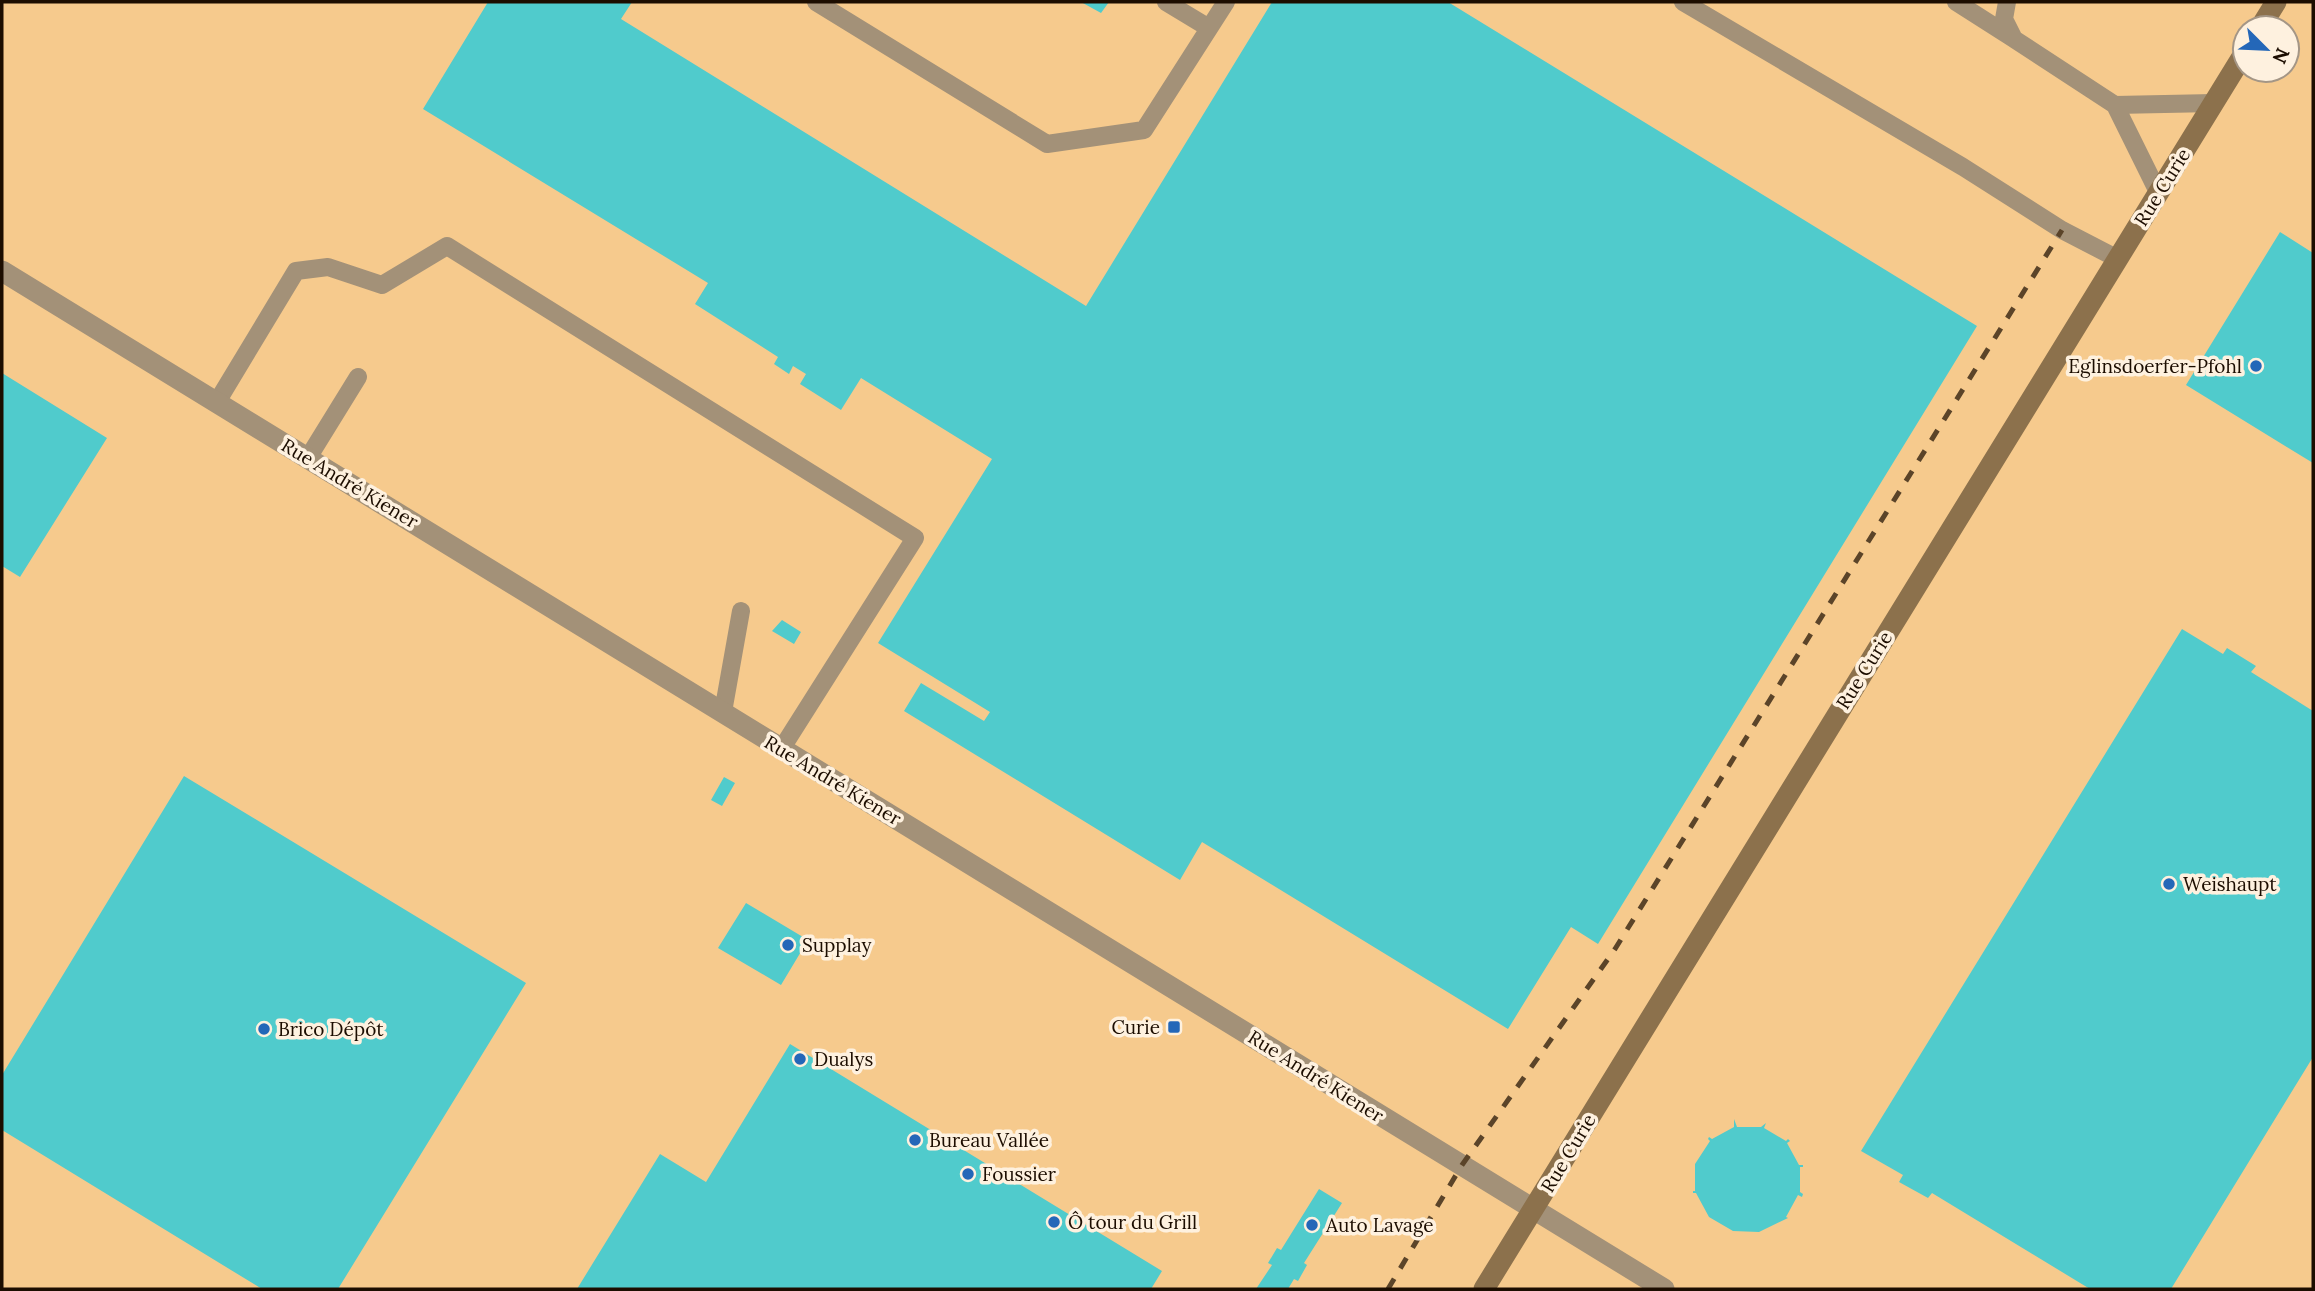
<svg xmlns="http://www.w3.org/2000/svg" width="2315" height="1291" font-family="Lora,serif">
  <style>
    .building { fill: #50cbcc }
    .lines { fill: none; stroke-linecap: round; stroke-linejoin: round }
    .lane { stroke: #a39178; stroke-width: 18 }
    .street { stroke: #a39178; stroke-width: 21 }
    .secondary { stroke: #8c714c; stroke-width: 21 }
    .rail { stroke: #5b4429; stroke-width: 5; stroke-dasharray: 12 12; stroke-linecap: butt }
    .poi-dot { fill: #2467b8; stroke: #fef1df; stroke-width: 2.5 }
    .labels { text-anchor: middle; stroke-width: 7; stroke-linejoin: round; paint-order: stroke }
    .street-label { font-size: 19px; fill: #1c0d00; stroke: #fef1df }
    .poi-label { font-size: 19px; fill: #1c0d00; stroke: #fef1df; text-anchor: start }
  </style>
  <rect width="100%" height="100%" fill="#f6ca8d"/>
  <path class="building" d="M488,2H632L621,19L1086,306L1272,2H1448L1977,326L1598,944L1571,927L1508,1029L1202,842L1180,880L904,711L921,683L984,721L990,712L878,643L992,459L861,378L841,410L800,384L806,374L793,366L789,374L774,364L778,357L695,304L708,283L423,109Z
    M1081,2H1109L1101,13Z
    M2280,232L2313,253V463L2186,385Z
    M2,373L107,438L20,577L2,566Z
    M782,620L801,632L794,644L772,631Z
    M2182,629L2223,654L2227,648L2256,666L2251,672L2313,711V1057L2171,1289H2090L1932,1193L1928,1198L1899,1182L1903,1175L1861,1151Z
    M184,776L526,983L338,1289H262L2,1130V1075Z
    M724,777L735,783L722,806L711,800Z
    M746,903L808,940L781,985L718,948Z
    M790,1044L1162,1271L1151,1289H577L660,1154L706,1182Z
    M1734,1119L1737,1127H1761L1766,1123L1764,1128L1786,1141L1788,1139L1790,1141L1787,1143L1799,1165H1803V1167H1800V1192L1803,1194L1802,1197L1798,1195L1786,1217L1788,1218L1759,1232L1733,1231L1709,1217L1696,1193H1693V1191H1695V1164L1710,1141L1708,1139L1709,1137L1712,1139L1734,1127Z
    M1319,1189L1342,1203L1304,1263L1307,1265L1298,1281L1294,1279L1288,1289H1256L1272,1265L1268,1263L1277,1248L1281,1250Z"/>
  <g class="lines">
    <path class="lane" d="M816,2L1047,144L1144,130L1226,2
      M1166,2L1209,28
      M1683,2L1963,167L2062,230L2118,259
      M1956,2L2014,39
      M2007,2L2004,19L2014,39L2115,105L2158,192
      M2115,105L2214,103
      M217,402L296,271L328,267L382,285L447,246L915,538L782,748
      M308,458L358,377
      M723,712L741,611"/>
    <path class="street" d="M2,271L1664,1289"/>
    <path class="secondary" d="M2260,28L2276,2
      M1484,1289L2245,52"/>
    <path class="rail" d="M1388,1289L1462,1165L1615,949L2062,230"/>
  </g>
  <g class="poi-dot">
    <circle cx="2256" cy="366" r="7"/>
    <circle cx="2169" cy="884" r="7"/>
    <circle cx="788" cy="945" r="7"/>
    <rect x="1167" y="1020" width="14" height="14" rx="3.5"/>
    <circle cx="264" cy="1029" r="7"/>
    <circle cx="800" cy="1059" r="7"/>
    <circle cx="915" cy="1140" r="7"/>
    <circle cx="968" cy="1174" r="7"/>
    <circle cx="1054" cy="1222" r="7"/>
    <circle cx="1312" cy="1225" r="7"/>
  </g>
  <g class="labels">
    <g class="street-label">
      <text transform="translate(2162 187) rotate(-58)" y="7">Rue Curie</text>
      <text transform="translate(350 483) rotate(31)" y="7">Rue André Kiener</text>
      <text transform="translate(1864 670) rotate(-58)" y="7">Rue Curie</text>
      <text transform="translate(833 780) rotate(31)" y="7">Rue André Kiener</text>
      <text transform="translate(1316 1076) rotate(32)" y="7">Rue André Kiener</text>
      <text transform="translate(1568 1153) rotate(-59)" y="7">Rue Curie</text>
    </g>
    <g class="poi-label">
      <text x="2242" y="373" text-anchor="end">Eglinsdoerfer-Pfohl</text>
      <text x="2183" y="891">Weishaupt</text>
      <text x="802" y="952">Supplay</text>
      <text x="1160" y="1034" text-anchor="end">Curie</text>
      <text x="278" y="1036">Brico Dépôt</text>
      <text x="814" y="1066">Dualys</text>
      <text x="929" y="1147">Bureau Vallée</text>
      <text x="982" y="1181">Foussier</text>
      <text x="1068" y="1229">Ô tour du Grill</text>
      <text x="1326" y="1232">Auto Lavage</text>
    </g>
  </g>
  <rect width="2315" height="1291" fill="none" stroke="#1c0d00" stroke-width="7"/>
  <g transform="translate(2266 49) rotate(114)"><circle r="33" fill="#fef1df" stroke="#a49686" stroke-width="2"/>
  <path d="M0-5L12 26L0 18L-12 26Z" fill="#2467b8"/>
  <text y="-10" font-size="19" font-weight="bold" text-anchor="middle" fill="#1c0d00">N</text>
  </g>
</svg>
